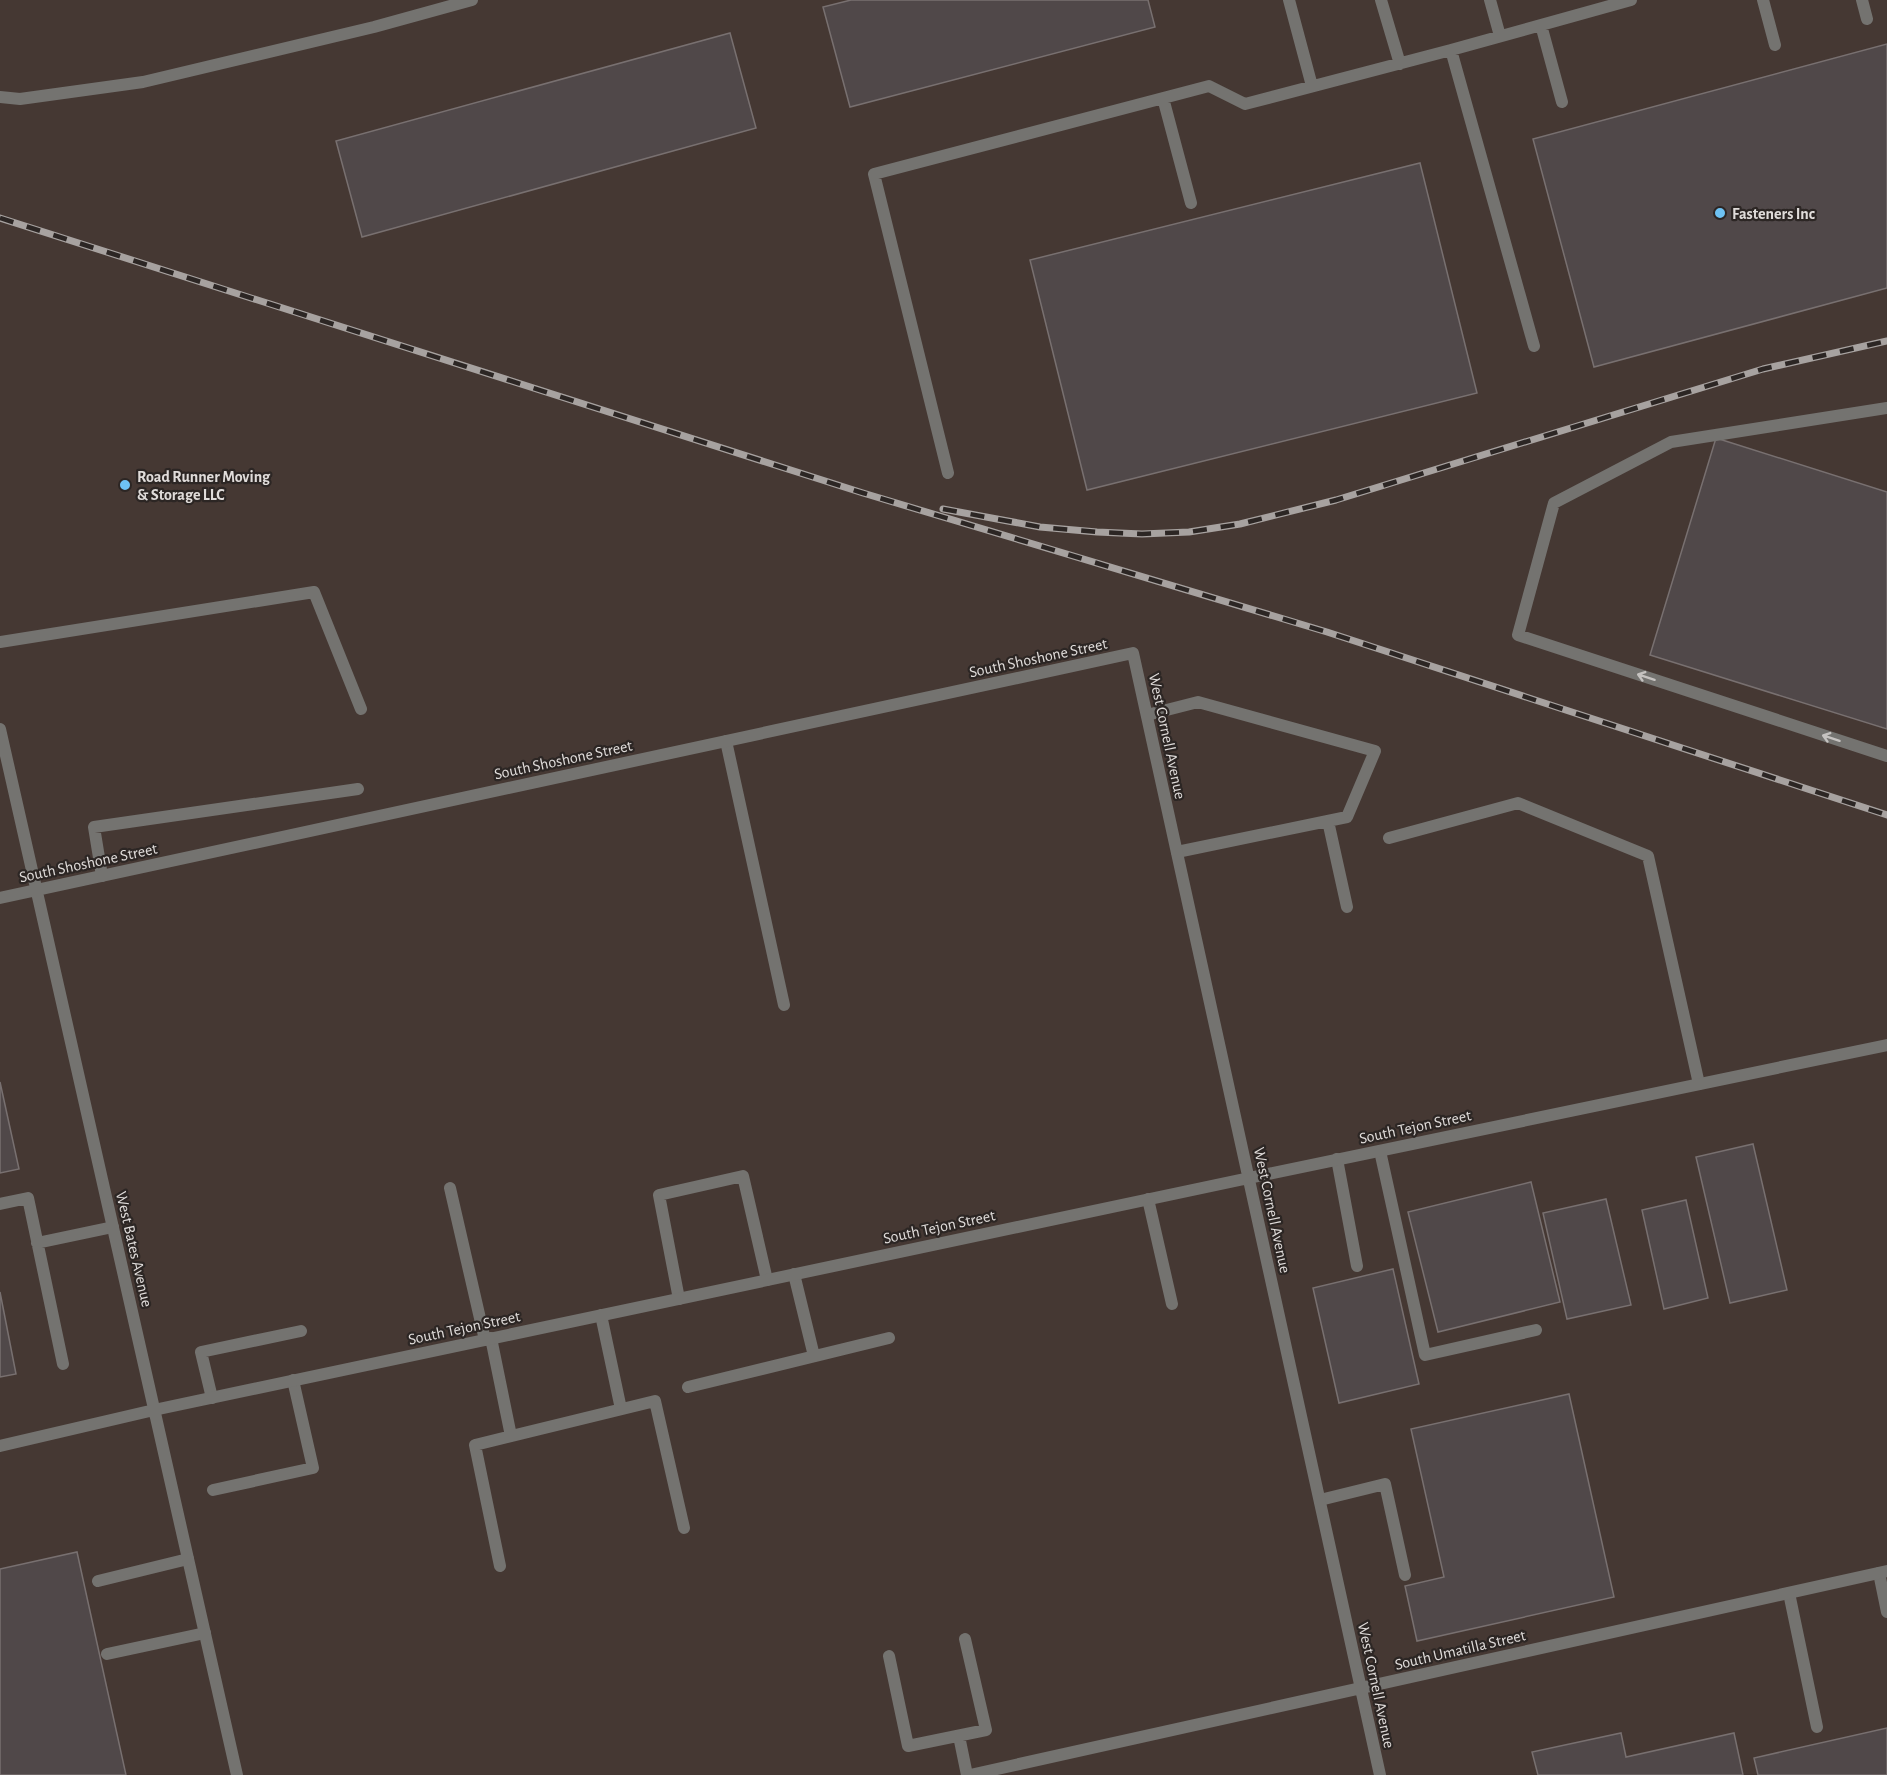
<svg xmlns="http://www.w3.org/2000/svg" width="1887" height="1775" font-family="'Alegreya Sans',sans-serif">
  <style>
    .built { fill: #453833 }
    .building { fill: #504849; stroke: #787070; stroke-width: 1.5 }
    .lines { fill: none; stroke-linecap: round; stroke-linejoin: round }
    .lane { stroke: #747370; stroke-width: 12 }
    .street { stroke: #747370; stroke-width: 12 }
    .rail-casing { stroke: #a7a2a0; stroke-width: 7 }
    .rail { stroke: #2c2624; stroke-width: 4.5; stroke-dasharray: 14; stroke-linecap: butt }
    .oneway { stroke: #c5c2c0 }
    .poi-dot { fill: #6ec2f3; stroke: #2c2624; stroke-width: 2 }
    .labels { text-anchor: middle; stroke-width: 4.5; stroke-linejoin: round; paint-order: stroke }
    .poi-label { font-size: 16px; font-weight: bold; fill: #e0dcda; stroke: #2c2624; text-anchor: start }
    .street-label { font-size: 16px; fill: #e0dcda; stroke: #2c2624 }
  </style>
  <rect width="100%" height="100%" fill="#37302e"/>
  <path class="built" d="M0,0H1887V1775H0Z"/>
  <path class="building" d="M851,0H1148L1155,27L850,107L823,7Z
    M730,33L756,128L362,237L336,141Z
    M1887,44V288L1594,367L1533,139Z
    M1420,163L1477,393L1087,490L1030,260Z
    M1716,438L1887,492V729L1650,655Z
    M0,1082L19,1169L0,1173Z
    M1753,1144L1787,1290L1730,1303L1696,1157Z
    M1531,1182L1560,1302L1438,1332L1408,1212Z
    M1606,1199L1631,1305L1567,1319L1543,1213Z
    M1686,1200L1708,1298L1664,1309L1642,1210Z
    M1393,1269L1419,1384L1339,1403L1313,1288Z
    M0,1292L16,1374L0,1377Z
    M1569,1394L1614,1597L1417,1641L1405,1586L1444,1577L1411,1429Z
    M77,1552L126,1775H0V1569Z
    M1887,1728V1775H1758L1754,1758Z
    M1621,1733L1626,1757L1734,1733L1743,1775H1538L1532,1752Z"/>
  <g class="lines">
    <path class="lane" d="M1289,0L1312,86
      M1381,0L1400,64
      M1490,0L1500,36
      M1763,0L1775,45
      M1862,0L1867,19
      M1541,25L1562,102
      M1451,50L1631,0
      M0,97L20,99L143,82L374,27L472,0
      M1163,98L1191,203
      M1887,408L1671,442L1554,503L1518,635L1887,756
      M948,473L874,174L1209,86L1245,104L1451,50L1534,346
      M0,642L314,592L361,709
      M1147,715L1198,702L1375,751L1347,817L1177,852
      M726,741L784,1005
      M1328,821L1347,907
      M1389,838L1518,803L1648,856L1699,1084
      M102,876L94,827L358,789
      M1380,1151L1425,1355L1536,1330
      M1337,1159L1357,1266
      M450,1188L485,1340
      M1148,1199L1172,1304
      M0,1204L28,1198L63,1364
      M37,1243L113,1227
      M794,1274L814,1356
      M679,1299L659,1195L743,1176L767,1280
      M601,1315L621,1409
      M491,1338L511,1436
      M688,1387L889,1338
      M212,1398L201,1352L301,1331
      M213,1490L313,1468L293,1380
      M1320,1500L1385,1484L1405,1575
      M500,1566L475,1445L655,1401L684,1528
      M1879,1573L1887,1612
      M98,1581L188,1559
      M1789,1593L1817,1727
      M107,1654L205,1633
      M889,1656L908,1746L986,1730L965,1639
      M959,1736L967,1775"/>
    <path class="street" d="M0,729L237,1775
      M0,898L1133,653L1380,1775
      M0,1446L154,1410L1249,1178L1887,1045
      M970,1775L1887,1571"/>
    <g class="rail-casing">
      <path id="rail" d="M0,218L863,493L1327,632L1887,815
        M943,509L1040,527L1097,532L1142,534L1189,532L1240,524L1336,500L1763,369L1887,341"/>
    </g>
    <use href="#rail" class="rail"/>
  </g>
  <defs><path id="oneway-shaft" d="M-6 0H5M1.5-3L5.5 0L1.5 3" fill="none" stroke-width="1.6" stroke-linecap="round" stroke-linejoin="round" transform="scale(1.5)"/></defs>
  <g class="oneway">
    <use href="#oneway-shaft" transform="translate(1646 677) rotate(-162)"/>
    <use href="#oneway-shaft" transform="translate(1831 738) rotate(-162)"/>
  </g>
  <g class="poi-dot">
    <circle cx="1720" cy="213" r="6"/>
    <circle cx="125" cy="485" r="6"/>
  </g>
  <g class="labels">
    <g class="poi-label">
      <text x="1732" y="219">Fasteners Inc</text>
      <text x="137" y="482">Road Runner Moving<tspan x="137" dy="18">&amp; Storage LLC</tspan></text>
    </g>
    <g class="street-label">
      <text transform="translate(1038 657) rotate(-12)" y="6">South Shoshone Street</text>
      <text transform="translate(1168 736) rotate(78)" y="6">West Cornell Avenue</text>
      <text transform="translate(563 759) rotate(-12)" y="6">South Shoshone Street</text>
      <text transform="translate(88 862) rotate(-12)" y="6">South Shoshone Street</text>
      <text transform="translate(1415 1126) rotate(-12)" y="6">South Tejon Street</text>
      <text transform="translate(1273 1210) rotate(78)" y="6">West Cornell Avenue</text>
      <text transform="translate(939 1226) rotate(-12)" y="6">South Tejon Street</text>
      <text transform="translate(135 1249) rotate(77)" y="6">West Bates Avenue</text>
      <text transform="translate(464 1327) rotate(-12)" y="6">South Tejon Street</text>
      <text transform="translate(1460 1649) rotate(-13)" y="6">South Umatilla Street</text>
      <text transform="translate(1377 1685) rotate(78)" y="6">West Cornell Avenue</text>
    </g>
  </g>
</svg>
